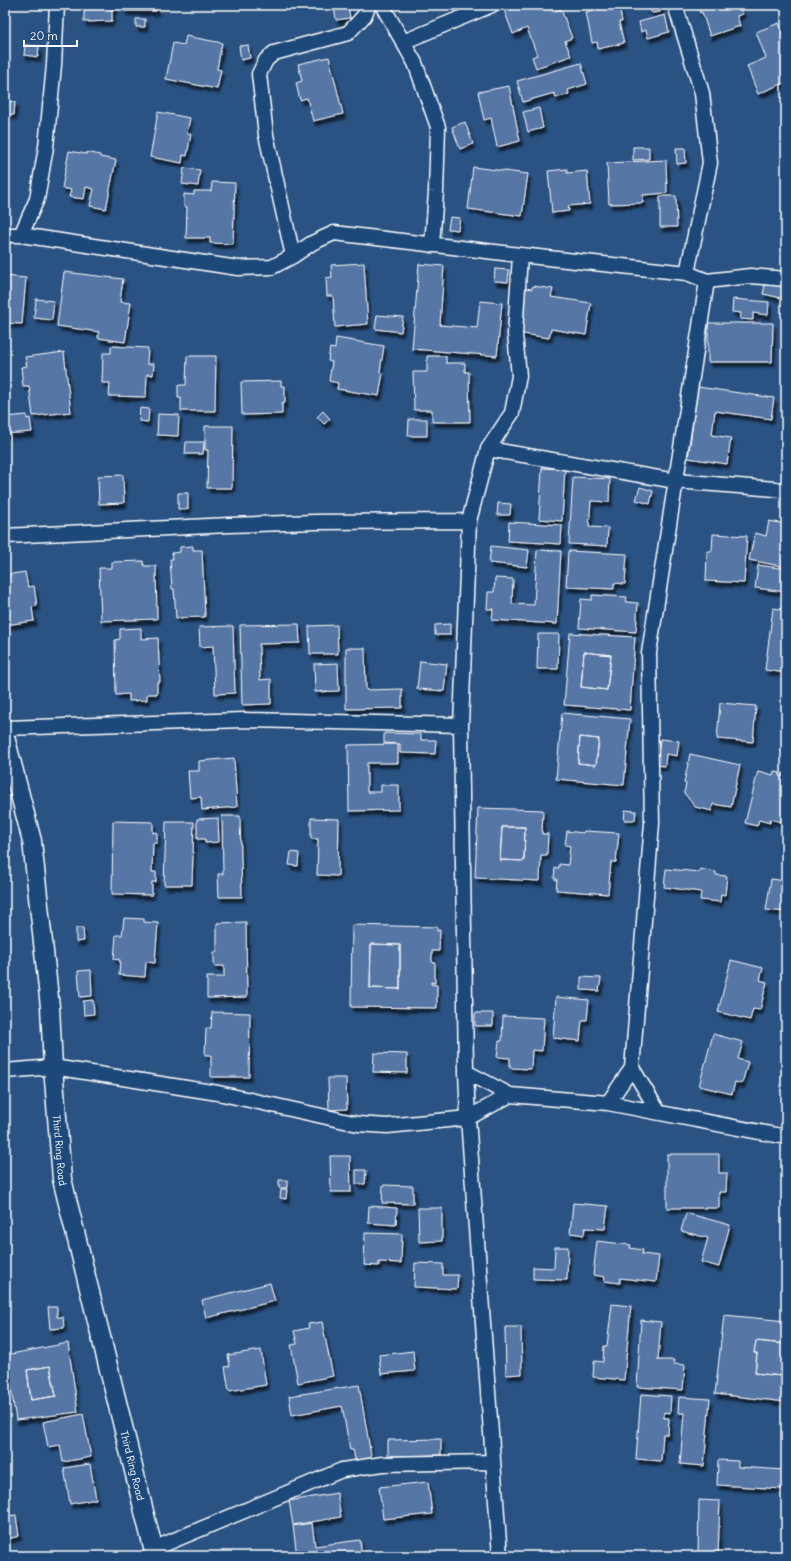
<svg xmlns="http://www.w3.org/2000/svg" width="791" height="1561" font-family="Delius,sans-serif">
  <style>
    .building { fill: #5776a6; stroke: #fff; fill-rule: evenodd; filter: url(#shadow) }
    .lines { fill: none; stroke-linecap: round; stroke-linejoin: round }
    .minor-casing { stroke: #fff; stroke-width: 17 }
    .tertiary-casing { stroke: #fff; stroke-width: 21 }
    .minor { stroke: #1f4a7a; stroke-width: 14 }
    .tertiary { stroke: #1f4a7a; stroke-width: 18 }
    .labels { text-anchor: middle; stroke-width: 3; stroke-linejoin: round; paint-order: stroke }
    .street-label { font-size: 10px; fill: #fff; stroke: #1f4a7a }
  </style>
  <defs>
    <filter id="shadow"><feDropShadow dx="2.5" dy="4.5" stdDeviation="1" flood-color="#0009"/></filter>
  </defs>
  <rect width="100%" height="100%" fill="#2a5282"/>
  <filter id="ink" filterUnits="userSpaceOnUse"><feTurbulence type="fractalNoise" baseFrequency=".025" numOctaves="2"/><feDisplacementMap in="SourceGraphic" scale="8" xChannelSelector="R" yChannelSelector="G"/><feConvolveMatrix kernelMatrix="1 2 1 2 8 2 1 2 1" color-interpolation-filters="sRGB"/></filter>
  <g filter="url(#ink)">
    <path class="building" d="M84,5H115V9L112,10V21L84,22Z
      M124,5H156V11H124Z
      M348,5L350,18L336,20L334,6Z
      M509,5H551L553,12L561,9L572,38L565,41L571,56L536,68L532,57L537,55L527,28L513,34L503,7Z
      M619,5L622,22H619L624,43L598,49L597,42L592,43L586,12Z
      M647,5H662L660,12L652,13L647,8Z
      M697,5H740L743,14L737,16L740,26L710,36L702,12L700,13Z
      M665,15L669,32L648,38L646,30L641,32L639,22Z
      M136,19H145V27H136Z
      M779,23L786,42V82L758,94L747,66L766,58L756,32Z
      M186,36L222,43L217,69L221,70L217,89L166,79L173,43L184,45Z
      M25,45L39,46L38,57L24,55Z
      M248,45L250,58L241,60L239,46Z
      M329,57L343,114L313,121L307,98L300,100L296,83L302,81L298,64Z
      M581,63L587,84L568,90L569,94L556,98L554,93L523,102L517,81Z
      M509,86L520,141L497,147L491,118L484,120L478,92Z
      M5,101L15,102L14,115L5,114Z
      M539,108L543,128L528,132L523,112Z
      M158,112L190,118L187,133L191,134L187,156L183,155L182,163L150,157Z
      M465,122L473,144L460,149L452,127Z
      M633,147H649V159L633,160Z
      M676,148H685L686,163L677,164Z
      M69,151L86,154L87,152L100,155V157L116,160L106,209L90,206L94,189L86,187L84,199L69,197L71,190L62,188Z
      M666,160L667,193L643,195V203L609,204L607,163Z
      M473,167L528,174L522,216L468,209Z
      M184,168L200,170L198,186L182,184Z
      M567,169V173L587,171L590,204L568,206L569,211L552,213L548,171Z
      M212,182L235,183L233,244L210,243V238H186L187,207H184V194L194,195V191H211Z
      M660,196H676L677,227H660Z
      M450,217L460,218L458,230L448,229Z
      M364,263L368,324L335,327L333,296H327L326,278L332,277L331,265Z
      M419,264L444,266L440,325L477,328L480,301L502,303L497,356L412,349Z
      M495,269L509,270L508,282L494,281Z
      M64,272L123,279L120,302L131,303L125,342L98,338L99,332L57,326Z
      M5,276L26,278L22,324L5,323Z
      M766,280L786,283V299L763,294Z
      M533,286L553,289L551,297L591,303L586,335L551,329L549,338L517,333L525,288L532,289Z
      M36,299L54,301L52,320L34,318Z
      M733,299L769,302L768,315L753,313V320L740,319L741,313L732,312Z
      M377,315L403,317L401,332L375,329Z
      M708,323H773L772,362H708Z
      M336,338L384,346L380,372L383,373L379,396L337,389L338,383L329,381L332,362L328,361L330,348L335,349Z
      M111,346L148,348L147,364H154L153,375L147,374L146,397L109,396L110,383H102L103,353H111Z
      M64,352L71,412L33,416L29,386H23L21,367L27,366L25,357Z
      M187,356H216L215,411H181V398H178V385H186Z
      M427,356H446V363H465V372H469L470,422H432V410H414L413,372H427Z
      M281,381V386H285V403L282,404V414L242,415L241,382Z
      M698,387L774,398L771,419L715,411L712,435L731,438L727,464L688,458Z
      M140,408L149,409L148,422L139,421Z
      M323,411L330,419L324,424L317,417Z
      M158,414L179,415L178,436L157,435Z
      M27,415V419L30,418L32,432L5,434V417Z
      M409,419H427V436H408Z
      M205,426H233L232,488H207L208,450H205Z
      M186,442H204L203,454H185Z
      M542,468L565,469L562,521L539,519Z
      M123,475L124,503L99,504L98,476Z
      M573,477L610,479L609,502L591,501L589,527L608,528L607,546L569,544Z
      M640,487L653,491L650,504L636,500Z
      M178,493H188V509H178Z
      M498,503L511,504L510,515H497Z
      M769,521L786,524L785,532H786V567L749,560L755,533L766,536Z
      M509,522L562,525L561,544L508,541Z
      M713,534L747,536L744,583L706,581L707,551H712Z
      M193,546V550H202L205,617L176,618L174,589H172L170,559H173L172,553L180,552V547Z
      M491,546L529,550L527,567L489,563Z
      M537,550L561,551L557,624L492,620L493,609H487L488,592H494L495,578L513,579L512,604L534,605Z
      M568,551L627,554L625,584L614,583V589L566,587Z
      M143,561L144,566H156L157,619L101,621L99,568H112V562Z
      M758,565L786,569V592L755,588Z
      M25,572L28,587L34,586L37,606L32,607L34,621L5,625V575Z
      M592,595L627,597L626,602L638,603L636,632L579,628L581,599L592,600Z
      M773,608L786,610V673L765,670Z
      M299,624L300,643L259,644L260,680L271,679V704L242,705L240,625Z
      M450,624V635H435V625Z
      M337,625L338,654H310L309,626Z
      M233,626L235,693L215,694L213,646L200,647L199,627Z
      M141,628V639L158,638L160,682H157V694H147V700L129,701V694L116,695L115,640L120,639V629Z
      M570,633L635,637L630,710L564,705ZM584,652L611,655L607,690L581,687Z
      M538,634H559L558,669H537Z
      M346,648H365L366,690L402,689V708L346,709Z
      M584,652L611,655L607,690L581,687Z
      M420,661L447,664L444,691L417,689Z
      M338,663L339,691L315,692L314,664Z
      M720,703L756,706L753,742L717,739Z
      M562,713L630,719L624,785L556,779ZM580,737L599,739L596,765L578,763Z
      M384,733L421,734V740H436L435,754L400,753V744L384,743Z
      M580,737L599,739L596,765L578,763Z
      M660,739L679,741L677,756L666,754L665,766L657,765Z
      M398,744V763H367V792H381V785H399V810L349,811L348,745Z
      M690,754L740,765L731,807L713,804L712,811L695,807L684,793L686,784L684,783Z
      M234,758L237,807L202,810L201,797L190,798L188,771H199V761Z
      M758,771L773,775L774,771L780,773L779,776L782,777L783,773L786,774V818L782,817L781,822L770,819V823L759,820L757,826L745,823Z
      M478,808L543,810L542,834H548L547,855H541L540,881L475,878ZM502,827H525L524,861L500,860Z
      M625,810L636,811L635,820H624Z
      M222,816H240L242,897H219L218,874H223Z
      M218,818L219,842L205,843V839H197V819Z
      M311,818L339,819L338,876L317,875L318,839H311Z
      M113,821L153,822V833L157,832V843H153L152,872H156V882H152V895L112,894Z
      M166,822H194L192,885H164Z
      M502,827H525L524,861L500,860Z
      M567,831L583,833L584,831L619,833L616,862H611L608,894L556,890L557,879H554L555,868H559V864L568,865L570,846L565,845Z
      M291,852L299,853L298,866L289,865Z
      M666,869L700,872V869L716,872V875L727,876L725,895L721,894L720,902L700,900L701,892L664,887Z
      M771,879L786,881V912L766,910Z
      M124,918L144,919V922L158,923L155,963L146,962L145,977L119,975L120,960L114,959L116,935H122Z
      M246,922L247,997L207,998V977H224V966H214V952H217V923Z
      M352,925L437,927V931L440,930L439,951H432V962L435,963V983L431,982V984L437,985V1008L351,1007ZM371,944L400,945V989L370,988Z
      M76,928H83L84,941L76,942Z
      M371,944L400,945V989L370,988Z
      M731,960L763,968L760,980L767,982L760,1010L753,1009L750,1020L718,1012Z
      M91,970L92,996L80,997L78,971Z
      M581,977L601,978L599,991L581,990Z
      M556,997L589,1000L587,1020H582L580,1041L553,1038Z
      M93,1000L94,1014L84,1015L83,1001Z
      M212,1012L250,1013L249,1077H211V1055H205L206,1028H211Z
      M475,1013H493V1026H475Z
      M503,1016L544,1018L542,1051L532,1050L531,1069L510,1068V1058L497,1057L499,1041H502Z
      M713,1034L743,1042L738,1059L748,1062L742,1084L735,1082L732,1094L699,1086Z
      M374,1053L407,1054V1073L373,1072Z
      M328,1078H346L347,1109L329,1110Z
      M667,1154H719V1173H727L726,1192H719V1208H667Z
      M330,1156H350L351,1192H331Z
      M356,1170H366L365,1184H356Z
      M279,1180H287V1188H279Z
      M383,1185L413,1186V1204L382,1203Z
      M281,1189H287L286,1199L280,1198Z
      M573,1203L608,1206L605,1229L585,1228L584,1235L570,1233Z
      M369,1206L397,1208L396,1225L368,1223Z
      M418,1208H442V1241L419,1242Z
      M686,1213L730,1225L719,1267L701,1262L708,1238L681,1231Z
      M365,1233L402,1234L401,1263L379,1262V1266L364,1265Z
      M597,1241L631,1245L630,1248L643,1250L642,1254L659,1256L656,1282L620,1278V1283L604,1281L605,1277L593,1275Z
      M555,1247H568L567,1280L533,1279V1267L554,1268Z
      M415,1263L443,1264V1275H458L457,1289L414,1287Z
      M270,1283L275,1301L206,1318L202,1300Z
      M612,1304L631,1306L624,1380L593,1377L594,1361L603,1362L604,1346H607Z
      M48,1307H57V1317H63L64,1328L50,1329Z
      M724,1315L786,1321V1402L715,1394ZM756,1341L785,1344L781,1376L755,1373L757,1353H754Z
      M641,1320L661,1322L658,1360H674L673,1364L685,1365L683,1390L637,1387Z
      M322,1322L333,1376L298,1383L291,1345L297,1344L294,1331L309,1328L308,1324Z
      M505,1327H521L522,1374L506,1375Z
      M756,1341L785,1344L781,1376L755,1373L757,1353H754Z
      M68,1343L78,1412L16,1420L6,1355ZM50,1366L56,1396L31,1400L27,1370Z
      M261,1350L266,1385L229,1391L225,1367L230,1366L228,1355Z
      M413,1351L415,1371L381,1374L379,1355Z
      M50,1366L56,1396L31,1400L27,1370Z
      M359,1385L372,1461L356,1463L353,1450H350L342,1406L292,1415L289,1396Z
      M641,1394L671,1396L670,1413L664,1412V1418H669L668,1434H663L661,1461L636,1459Z
      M5,1396L7,1419L5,1420Z
      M679,1397L710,1399L704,1466L680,1464L684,1413H678Z
      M83,1414L91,1457L63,1462L60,1445L48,1447L43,1422Z
      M441,1439V1455L388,1456V1440Z
      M718,1460L738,1461V1467L785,1470L784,1489L717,1485Z
      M90,1464L96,1499L70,1504L64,1468Z
      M428,1482L432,1514L383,1519L379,1487Z
      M337,1493L341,1517L293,1525L289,1501Z
      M699,1500L720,1501L718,1556H698Z
      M16,1515L19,1536L8,1539L5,1516Z
      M312,1523L315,1546L360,1540L362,1556H297L293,1526Z"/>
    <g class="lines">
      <g class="minor-casing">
        <path id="minor" d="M382,5L415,63L438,127L436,192L432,245
          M675,5L702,93L710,163L687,273
          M403,42L492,5
          M5,235H21L238,268L272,267L293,256L312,243L334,233L520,255L687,273L707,281L750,276L786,279
          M21,235L37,199L46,147L54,65L57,5
          M293,256L266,135L259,74L266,60L274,53L348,33L364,16L369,5
          M488,449L676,481L775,489L786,491
          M5,536L229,525L315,522L469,521
          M5,728L244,720L461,725
          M5,1071L53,1067L218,1093L358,1124L387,1126L468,1118L510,1095L608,1103L786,1137
          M466,1072L510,1095
          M608,1103L632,1068
          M658,1111L632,1068L652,823L649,653L707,281
          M153,1549L342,1470L383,1464L493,1462
          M500,1556L468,1118L466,1072L461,725L469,521L488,449L512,413L519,376L515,334L520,255"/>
      </g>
      <g class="tertiary-casing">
        <g id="tertiary">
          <path id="s1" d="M5,737L32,841L50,1007L53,1067L62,1179L155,1556"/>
        </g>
      </g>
      <use href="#minor" class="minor"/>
      <use href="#tertiary" class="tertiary"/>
    </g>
  </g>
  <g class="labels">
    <g class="street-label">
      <text dy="4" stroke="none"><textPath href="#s1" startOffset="418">Third Ring Road</textPath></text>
      <text dy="4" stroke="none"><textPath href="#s1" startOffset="742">Third Ring Road</textPath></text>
    </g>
  </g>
  <rect width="791" height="1561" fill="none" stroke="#1f4a7a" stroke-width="20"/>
  <rect x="10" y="10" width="771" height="1541" fill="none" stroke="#fff" stroke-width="1.5" filter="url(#ink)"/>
  <path d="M24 40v6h53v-6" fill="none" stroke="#ffffff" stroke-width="2"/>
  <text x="30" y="40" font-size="12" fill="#ffffff" stroke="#1f4a7a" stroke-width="3" paint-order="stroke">20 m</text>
</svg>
